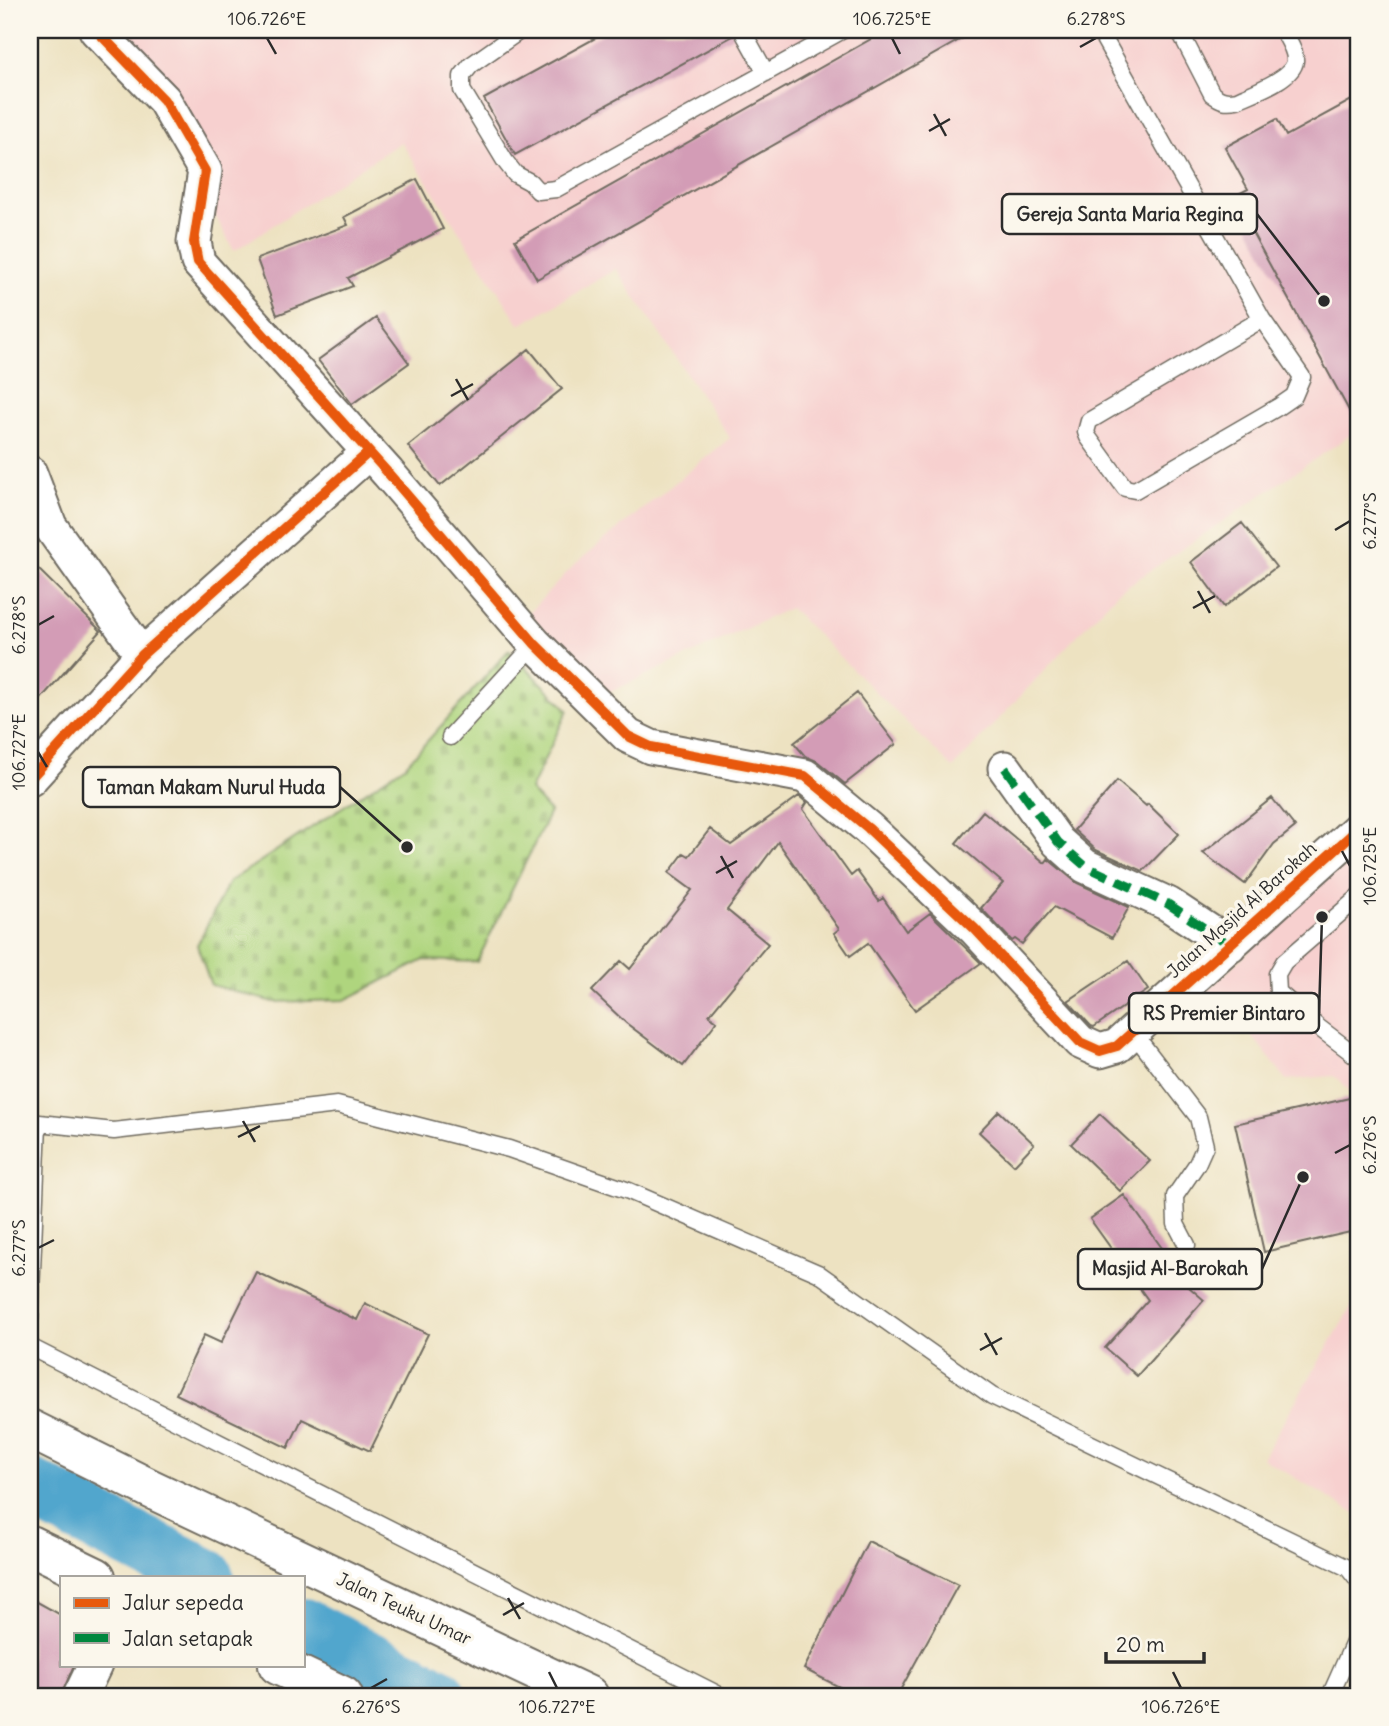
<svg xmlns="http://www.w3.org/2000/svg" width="1389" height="1726" font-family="Delius,sans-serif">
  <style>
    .built { fill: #f7d0cf }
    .cemetery { fill: url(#cemetery-stones); stroke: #6d8054; stroke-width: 2 }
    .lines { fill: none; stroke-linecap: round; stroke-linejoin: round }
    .river { stroke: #51a6cd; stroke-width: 60 }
    .building { fill: #d39cb6 }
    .lane-casing { stroke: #6f6b60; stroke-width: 19 }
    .street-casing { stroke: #6f6b60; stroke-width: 37 }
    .secondary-casing { stroke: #6f6b60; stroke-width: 42 }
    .lane { stroke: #fff; stroke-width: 16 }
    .street { stroke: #fff; stroke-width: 33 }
    .secondary { stroke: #fff; stroke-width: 38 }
    .quiet { stroke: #00873e; stroke-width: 9; stroke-dasharray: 18 9; stroke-linecap: butt }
    .cycleway-casing { stroke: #fbf7ec; stroke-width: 15 }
    .cycleway { stroke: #e8590c; stroke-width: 10 }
    .ticks { fill: none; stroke: #2b2b2b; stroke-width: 2.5 }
    .labels { text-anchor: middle; stroke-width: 7; stroke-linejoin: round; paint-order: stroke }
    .street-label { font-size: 18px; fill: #2b2b2b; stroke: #fbf7ec }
    .leader { fill: none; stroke: #2b2b2b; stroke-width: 2.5 }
    .callout-dot { fill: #2b2b2b; stroke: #fbf7ec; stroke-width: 2.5 }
    .callout { fill: #fbf7ec; stroke: #2b2b2b; stroke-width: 2.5 }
    .callout-label { font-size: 19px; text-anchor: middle; font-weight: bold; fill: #2b2b2b }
    .neatline { fill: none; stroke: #2b2b2b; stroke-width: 2.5 }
    .ticks-label { font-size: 18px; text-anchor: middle; fill: #2b2b2b }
  </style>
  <defs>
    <pattern id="cemetery-stones" width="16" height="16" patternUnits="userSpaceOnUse" patternTransform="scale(1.75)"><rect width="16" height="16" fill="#afd57e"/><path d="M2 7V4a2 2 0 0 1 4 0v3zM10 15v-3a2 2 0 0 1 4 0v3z" fill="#97b76d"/></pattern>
  </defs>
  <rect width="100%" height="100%" fill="#fbf7ec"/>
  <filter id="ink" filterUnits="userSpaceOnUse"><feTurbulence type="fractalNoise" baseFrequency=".0143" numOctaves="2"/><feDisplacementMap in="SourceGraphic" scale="14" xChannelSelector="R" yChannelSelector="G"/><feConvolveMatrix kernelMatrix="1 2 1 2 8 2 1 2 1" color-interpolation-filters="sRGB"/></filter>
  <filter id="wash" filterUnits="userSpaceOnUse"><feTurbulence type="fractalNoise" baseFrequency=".00686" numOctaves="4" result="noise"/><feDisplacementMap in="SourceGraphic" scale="28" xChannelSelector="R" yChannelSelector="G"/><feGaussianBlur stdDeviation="1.57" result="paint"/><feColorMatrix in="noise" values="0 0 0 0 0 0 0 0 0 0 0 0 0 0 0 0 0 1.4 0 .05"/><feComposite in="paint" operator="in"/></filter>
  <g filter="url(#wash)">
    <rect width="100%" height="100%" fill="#ede2c1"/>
    <path class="built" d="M84,30H1359V431L1358,430L1117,593L953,768L790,608L604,695L522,620L575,564L730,438L616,269L520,325L401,142L234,251L156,105Z
      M1359,848V1103L1339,1079L1333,1076L1287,1080L1249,1032L1194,1003Z
      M1359,1294V1516L1262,1458Z"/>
    <path class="cemetery" d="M509,650L568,710L530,790L550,812L477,962L424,960L345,1000L273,1002L211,985L197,945L229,882L406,765Z"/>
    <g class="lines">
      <path class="river" d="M30,1488L204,1577
        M303,1628L437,1696"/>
    </g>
    <g id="blocks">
      <path class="building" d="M610,30H732L733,36L515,155L484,99Z
        M887,30H977L537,279L515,240Z
        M1359,96V429L1233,197L1248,189L1225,147L1277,119L1286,136Z
        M417,179L443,229L348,278L353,286L277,315L257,259L348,225L344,217Z
        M376,318L409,363L352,404L318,360Z
        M529,349L562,389L440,486L408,446Z
        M1242,523L1276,567L1224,607L1191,562Z
        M30,561L101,631L30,711Z
        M857,693L896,744L845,784L817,761L805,756L794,743Z
        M1117,781L1146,806L1148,804L1179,834L1143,871L1096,850L1074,830Z
        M799,796L807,803L803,809L851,876L857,871L879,901L883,898L906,931L930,913L981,963L915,1010L868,943L850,956L834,933L839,929L778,842L727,910L768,944L709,1015L717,1021L683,1066L626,1023L592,991L621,961L630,969L692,890L669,873L684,853L689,856L710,829L731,845Z
        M1272,798L1295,827L1274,844L1245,884L1203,853Z
        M983,811L1045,863L1048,859L1077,883L1129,907L1112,938L1054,907L1022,944L1015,939L1012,941L981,908L1003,883L956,843Z
        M1128,961L1148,990L1094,1027L1091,1026L1068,1001Z
        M1354,1097L1359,1120V1230L1264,1252L1235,1124Z
        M999,1111L1034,1144L1014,1165L979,1132Z
        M1100,1114L1150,1161L1120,1191L1071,1144Z
        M1124,1195L1167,1255L1159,1261L1204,1300L1137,1376L1105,1348L1148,1300L1090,1219Z
        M256,1272L357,1320L365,1303L428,1334L370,1451L302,1419L288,1448L176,1394L204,1335L221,1343Z
        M868,1541L958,1585L897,1696H857L804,1669Z
        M30,1598L61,1615V1665H74L61,1696H30Z"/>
    </g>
  </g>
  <g filter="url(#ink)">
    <use href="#blocks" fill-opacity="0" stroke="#6f6b60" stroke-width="2"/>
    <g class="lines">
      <g class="lane-casing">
        <path id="lane" d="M521,30L471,65L462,76V90L505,161L515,174L530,182L538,191L556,189L843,30
          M742,30L766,73
          M1099,30L1262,319L1302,377L1294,396L1278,407L1135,490L1125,488L1088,437L1086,432L1089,421L1262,319
          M1179,30L1212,94C1221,101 1226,102 1237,100C1252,93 1293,79 1295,61C1296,51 1287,38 1283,30
          M450,737L535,644
          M1359,897L1284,962L1277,974L1278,992L1318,1027L1359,1058
          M1132,1031L1198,1117L1205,1146L1197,1164L1175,1196L1176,1224L1187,1245
          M30,1122L114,1131L337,1105L509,1149L629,1191L818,1273L992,1396L1348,1568L1359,1582
          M30,1319L38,1124
          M30,1347L721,1696
          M1330,1696L1359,1631"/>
      </g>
      <g class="street-casing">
        <path id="street" d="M96,30L164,100L205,171L194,242L198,262L388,473L535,644L628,736L651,747L805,776L868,828L975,929L1080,1042L1100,1051L1117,1046L1359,828
          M30,473L50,526L142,655
          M1005,768L1058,842L1085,866L1168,904L1230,945
          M30,779L142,655L369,452
          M80,1696L95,1665"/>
      </g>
      <g class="secondary-casing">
        <path id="secondary" d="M30,1429L149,1488L589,1696
          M30,1545L96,1577
          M278,1665L343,1696"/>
      </g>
      <use href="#lane" class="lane"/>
      <use href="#street" class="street"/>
      <use href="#secondary" class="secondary"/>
      <path class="quiet" d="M1005,768L1058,842L1085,866L1168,904L1230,945"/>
      <g class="cycleway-casing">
        <path id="cycleway" d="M96,30L164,100L205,171L194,242L198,262L388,473L535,644L628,736L651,747L805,776L868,828L975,929L1080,1042L1100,1051L1117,1046L1359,828
          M30,779L142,655L369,452"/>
      </g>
      <use href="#cycleway" class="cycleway"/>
    </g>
  </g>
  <path class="ticks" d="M267,38L276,54M892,38L900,54M1080,47L1096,38M934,114L946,136M929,131L950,119M456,379L468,400M451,396L473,384M1335,530L1350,521M1198,591L1210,613M1193,608L1215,596M38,625L54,616M38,752L47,767M1342,851L1350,866M721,856L733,878M716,873L737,861M243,1121L255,1142M238,1137L260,1126M1335,1153L1350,1145M38,1248L54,1240M985,1333L997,1355M980,1350L1002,1338M508,1598L520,1619M503,1615L524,1603M549,1672L557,1688M1173,1672L1181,1688M371,1688L387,1679"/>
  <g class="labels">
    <g class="street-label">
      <text transform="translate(1242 910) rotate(-42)" y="6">Jalan Masjid Al Barokah</text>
      <text transform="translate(404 1609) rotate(25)" y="6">Jalan Teuku Umar</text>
    </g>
  </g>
  <path class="leader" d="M1324 301L1257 214M407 847L340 787M1322 917L1319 1013M1303 1177L1262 1269"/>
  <g class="callout-dot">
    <circle cx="1324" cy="301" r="7"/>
    <circle cx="407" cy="847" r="7"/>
    <circle cx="1322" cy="917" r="7"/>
    <circle cx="1303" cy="1177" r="7"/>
  </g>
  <g class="callout">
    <rect x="1002" y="194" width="255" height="40" rx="7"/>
    <rect x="83" y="767" width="257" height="40" rx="7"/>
    <rect x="1129" y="993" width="190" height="40" rx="7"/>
    <rect x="1078" y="1249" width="184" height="40" rx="7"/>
  </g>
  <g class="callout-label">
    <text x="1130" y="221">Gereja Santa Maria Regina</text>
    <text x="211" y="794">Taman Makam Nurul Huda</text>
    <text x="1224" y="1020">RS Premier Bintaro</text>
    <text x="1170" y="1275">Masjid Al-Barokah</text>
  </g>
  <rect width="1389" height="1726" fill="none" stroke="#fbf7ec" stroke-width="77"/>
  <rect x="60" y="1576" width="245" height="91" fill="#fbf7ec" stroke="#a8a59f" stroke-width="2"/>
  <rect x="74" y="1598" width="35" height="10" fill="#e8590c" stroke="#a8a59f" stroke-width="2"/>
  <text x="122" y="1610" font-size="21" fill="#2b2b2b">Jalur sepeda</text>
  <rect x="74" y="1633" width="35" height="10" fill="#00873e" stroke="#a8a59f" stroke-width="2"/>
  <text x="122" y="1646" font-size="21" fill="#2b2b2b">Jalan setapak</text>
  <path d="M1106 1652v10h98v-10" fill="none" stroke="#2b2b2b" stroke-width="3.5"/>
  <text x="1116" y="1652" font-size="21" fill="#2b2b2b" stroke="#fbf7ec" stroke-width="5" paint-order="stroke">20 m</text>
  <rect x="38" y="38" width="1312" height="1650" class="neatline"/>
  <g class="ticks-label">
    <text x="267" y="25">106.726°E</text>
    <text x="892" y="25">106.725°E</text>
    <text x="1096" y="25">6.278°S</text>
    <text transform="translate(1370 521) rotate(-90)" y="6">6.277°S</text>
    <text transform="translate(19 625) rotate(-90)" y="6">6.278°S</text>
    <text transform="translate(19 752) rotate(-90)" y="6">106.727°E</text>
    <text transform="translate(1370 866) rotate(-90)" y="6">106.725°E</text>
    <text transform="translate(1370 1145) rotate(-90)" y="6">6.276°S</text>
    <text transform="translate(19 1248) rotate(-90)" y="6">6.277°S</text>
    <text x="371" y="1713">6.276°S</text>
    <text x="557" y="1713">106.727°E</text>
    <text x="1181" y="1713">106.726°E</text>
  </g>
</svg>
